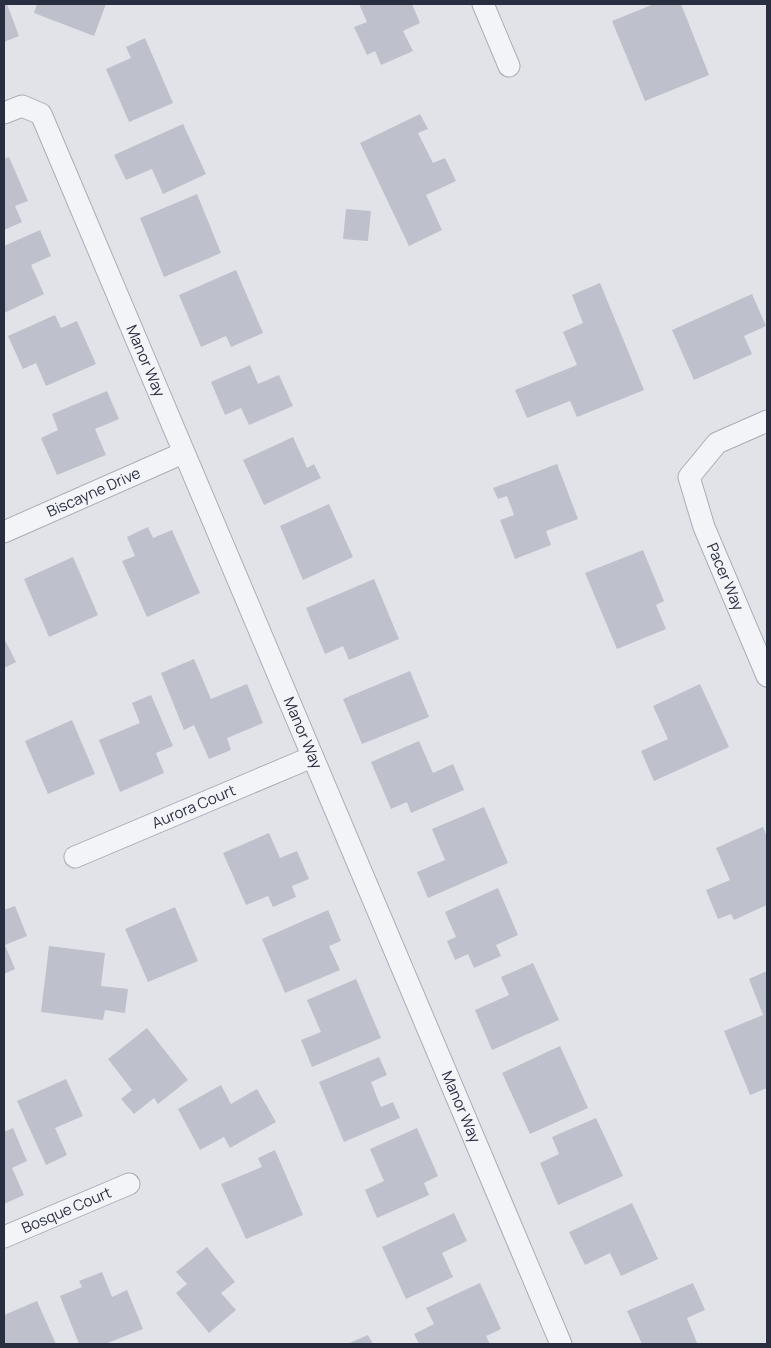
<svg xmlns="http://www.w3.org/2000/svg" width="771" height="1348" font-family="Manrope,sans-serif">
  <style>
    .building { fill: #bec1cc }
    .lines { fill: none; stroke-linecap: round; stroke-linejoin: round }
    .street-casing { stroke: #aaadb7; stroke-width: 23 }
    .street { stroke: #f3f4f8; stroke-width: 21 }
    .labels { text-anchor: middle; stroke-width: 5; stroke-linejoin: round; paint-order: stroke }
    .street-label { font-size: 15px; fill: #292e41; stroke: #f0f2f7 }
  </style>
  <rect width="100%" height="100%" fill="#e1e3e9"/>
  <path class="building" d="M4,4H7L19,36L4,42Z
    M37,4H106L94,36L34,13Z
    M359,4H412L420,23L403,31L413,51L381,65L375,51L367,55L354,27L367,22Z
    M654,4H681L709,75L645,101L612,21Z
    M145,38L173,103L129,122L106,69L131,58L126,47Z
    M420,114L428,129L418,133L433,163L445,158L456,181L426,195L442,230L409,246L360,143Z
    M183,124L206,174L163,194L152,169L126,180L114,155Z
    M9,157L28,201L15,206L22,222L4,230V159Z
    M197,194L221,253L164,277L140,218Z
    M346,209L371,211L368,241L343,239Z
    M40,230L51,256L31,265L44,294L4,313V246Z
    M236,270L263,333L231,347L226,336L201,347L179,295Z
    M600,283L644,390L577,417L570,401L527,418L515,390L577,365L563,332L583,323L572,295Z
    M752,294L766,326L744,336L752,354L694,380L672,330Z
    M55,315L61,328L77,321L96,364L46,386L36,363L23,369L8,336Z
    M250,365L258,384L279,375L293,406L249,425L241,408L225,415L211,382Z
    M107,391L119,419L95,429L106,455L57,475L41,438L58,430L52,414Z
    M293,437L307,468L314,464L321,478L264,505L243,460Z
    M557,464L578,519L546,531L551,545L515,559L500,520L514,515L507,496L498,499L493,488Z
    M329,504L353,557L303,580L280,526Z
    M148,527L153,538L172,530L200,593L147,617L122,561L135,556L127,537Z
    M643,550L664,601L656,605L666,629L617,649L585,573Z
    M73,557L98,615L49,637L24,579Z
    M374,579L399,639L349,660L343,646L325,654L306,608Z
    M4,638L16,662L4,668Z
    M194,659L211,699L247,684L263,723L227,738L231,750L209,759L194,725L184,730L161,673Z
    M410,671L429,717L362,744L343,699Z
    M700,684L729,747L654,781L641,751L668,739L653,706Z
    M151,695L173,746L156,753L164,773L120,792L99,740L140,723L132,703Z
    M72,720L95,774L48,794L25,741Z
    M419,741L433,773L453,764L464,790L411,813L407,802L391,809L371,762Z
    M484,807L508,863L428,898L417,872L445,860L432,829Z
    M763,827L767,837V905L734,920L731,914L718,919L706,890L730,880L716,848Z
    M269,833L280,858L297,851L309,879L292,886L296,897L273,907L268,896L246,905L223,853Z
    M498,888L518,935L496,945L501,956L474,968L468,954L455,960L447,941L456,937L445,912Z
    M15,906L27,936L5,945L15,969L4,974V910Z
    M175,907L198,961L148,982L125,929Z
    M328,910L341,941L329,946L340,970L285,993L262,939Z
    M49,946L105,953L101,986L128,989L125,1013L105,1010L103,1020L41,1012Z
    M533,963L559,1020L492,1050L475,1010L509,995L501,977Z
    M767,971V1088L750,1095L724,1031L763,1015L749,979Z
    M356,979L381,1038L312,1067L301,1040L321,1032L307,1000Z
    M147,1028L188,1080L158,1104L154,1098L134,1114L121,1099L132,1090L108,1059Z
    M560,1046L588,1108L530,1134L502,1073Z
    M379,1057L387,1075L371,1082L381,1107L393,1102L400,1118L344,1142L319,1082Z
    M66,1079L83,1116L55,1128L67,1155L46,1165L17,1101Z
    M221,1085L231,1104L257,1089L276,1122L230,1148L224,1137L200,1150L178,1109Z
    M596,1118L623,1176L558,1205L540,1163L559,1154L552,1137Z
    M13,1128L27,1161L12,1168L24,1195L4,1204V1132Z
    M417,1128L438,1176L424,1183L429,1195L377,1218L365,1190L384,1181L370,1149Z
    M275,1150L303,1215L246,1239L221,1184L262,1167L258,1158Z
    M632,1203L658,1259L621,1276L610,1253L585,1265L569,1232Z
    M454,1213L467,1241L442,1253L453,1277L406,1299L382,1247Z
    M207,1247L235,1282L221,1293L236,1310L209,1333L176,1293L187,1284L176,1272Z
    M102,1272L112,1297L127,1290L143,1329L105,1344H79L60,1296L82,1287L79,1281Z
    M480,1283L501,1329L486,1336L490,1344H419L414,1334L434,1324L426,1308Z
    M693,1283L705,1310L687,1318L697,1343L642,1344L627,1311Z
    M37,1301L56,1344H4V1315Z
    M368,1335L373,1344H347Z"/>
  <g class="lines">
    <g class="street-casing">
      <g id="street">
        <path d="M483,4L509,66"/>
        <path id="s1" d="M4,113L22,106L41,114L561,1344"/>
        <path id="s2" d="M767,421L717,443L689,477L704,527L767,676"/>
        <path id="s3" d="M4,532L183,453"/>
        <path id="s4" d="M75,857L312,757"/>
        <path id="s5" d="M4,1237L129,1184"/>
      </g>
    </g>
    <use href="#street" class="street"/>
  </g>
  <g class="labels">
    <g class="street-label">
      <text dy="5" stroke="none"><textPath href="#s1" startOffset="308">Manor Way</textPath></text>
      <text dy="5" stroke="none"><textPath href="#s3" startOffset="98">Biscayne Drive</textPath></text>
      <text dy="5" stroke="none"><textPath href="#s2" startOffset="205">Pacer Way</textPath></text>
      <text dy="5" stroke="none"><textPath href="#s1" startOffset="712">Manor Way</textPath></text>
      <text dy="5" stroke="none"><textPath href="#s4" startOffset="129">Aurora Court</textPath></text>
      <text dy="5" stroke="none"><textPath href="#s1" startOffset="1118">Manor Way</textPath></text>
      <text dy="5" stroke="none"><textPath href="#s5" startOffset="68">Bosque Court</textPath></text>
    </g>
  </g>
  <rect width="771" height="1348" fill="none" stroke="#292e41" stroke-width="10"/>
</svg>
